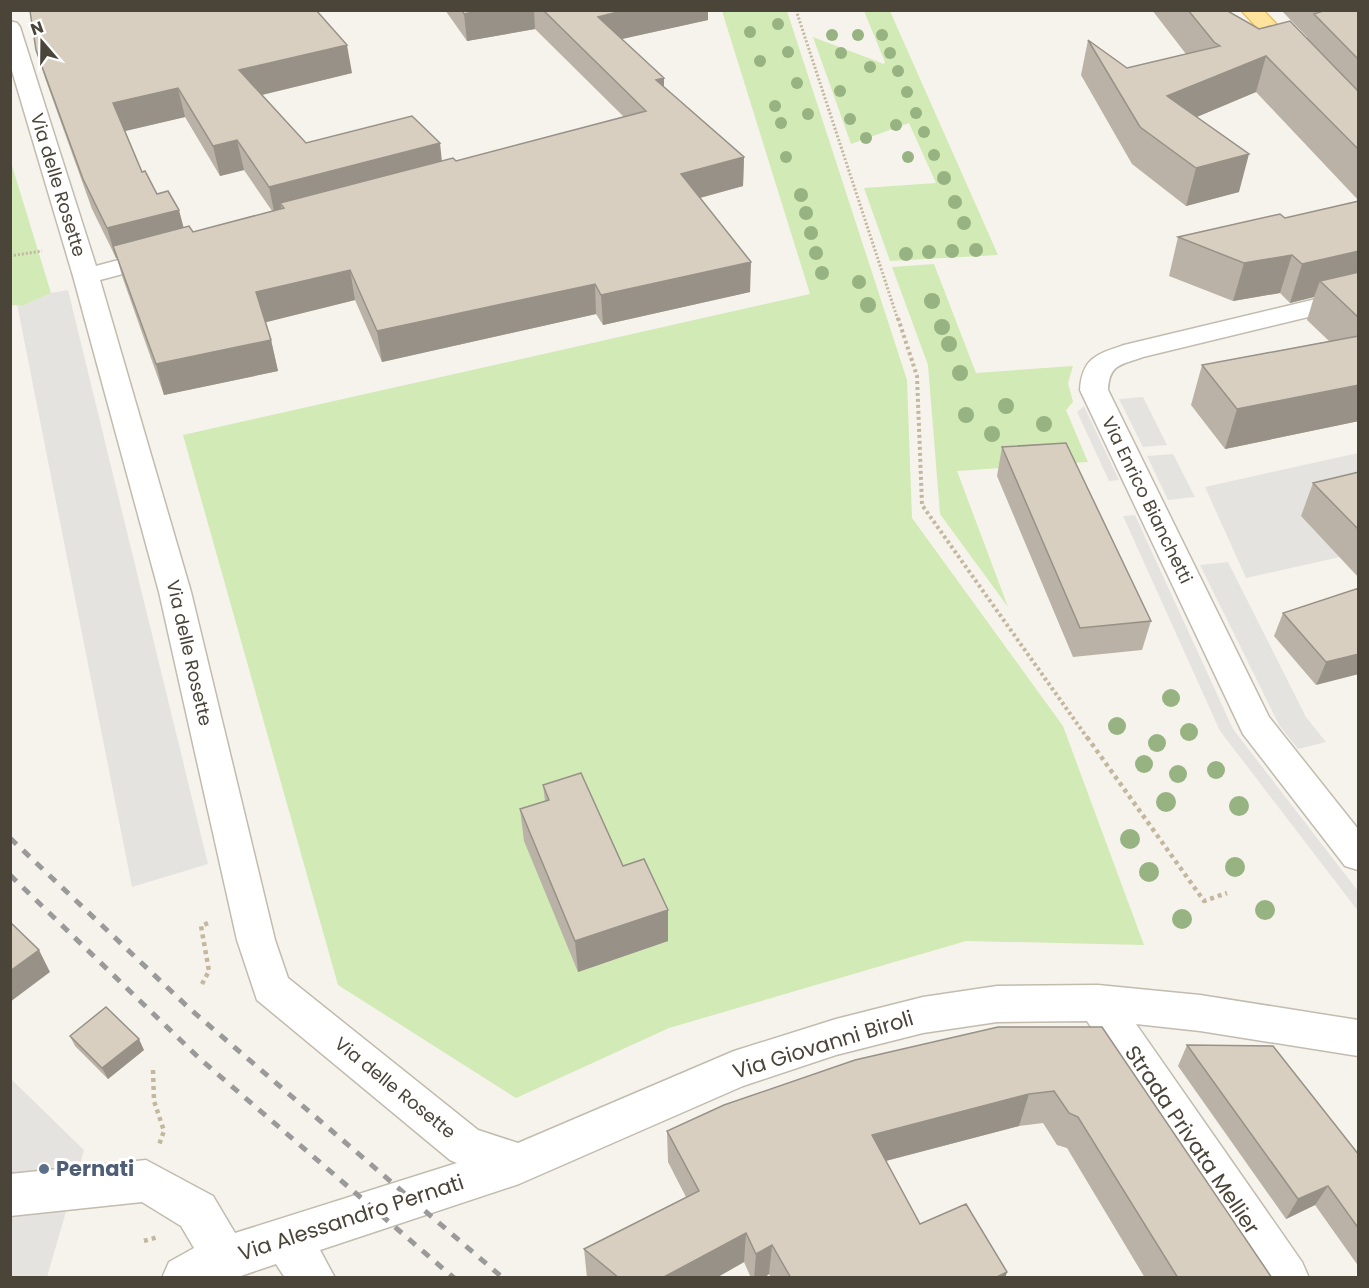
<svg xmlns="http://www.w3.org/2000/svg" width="1369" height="1288" font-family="Poppins,sans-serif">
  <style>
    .green { fill: #d2eab5 }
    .parking { fill: #e5e3e0 }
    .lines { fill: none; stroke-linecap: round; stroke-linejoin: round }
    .minor-casing { stroke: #c2bbae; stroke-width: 3 }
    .major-casing { stroke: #e6c16a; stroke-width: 3 }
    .path-far2 { stroke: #c4b79f; stroke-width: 3; stroke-dasharray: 2 2; stroke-linecap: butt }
    .path-far1 { stroke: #c4b79f; stroke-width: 4; stroke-dasharray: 3 3; stroke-linecap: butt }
    .path { stroke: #c4b79f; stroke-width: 4.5; stroke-dasharray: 4 4; stroke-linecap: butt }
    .minor { fill: #fff; fill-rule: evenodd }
    .major { fill: #ffe39c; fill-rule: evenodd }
    .rail { stroke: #9a9a9a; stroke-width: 5; stroke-dasharray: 9 9; stroke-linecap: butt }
    .tree { fill: #97b381 }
    .wall { fill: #bab2a6; fill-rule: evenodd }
    .shaded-wall { fill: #979187 }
    .building { fill: #d8cfc1; stroke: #979187; stroke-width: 1.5 }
    .service-dot { fill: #5c6f8a; stroke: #fff; stroke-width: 2 }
    .labels { text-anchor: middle; stroke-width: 6; stroke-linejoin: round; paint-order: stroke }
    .street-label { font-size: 18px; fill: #4b4439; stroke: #fff }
    .near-street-label { font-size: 21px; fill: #4b4439; stroke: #fff }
    .near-service-label { font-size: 21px; font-weight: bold; fill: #4e5e75; stroke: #fff; text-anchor: start }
  </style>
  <rect width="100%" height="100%" fill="#f6f3ec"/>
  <path class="green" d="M722,11H787L907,380L912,518L1063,726L1144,945L966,941L669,1028L516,1098L338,985L183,435L810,294Z
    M864,11H890L998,255L890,261L864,188L936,183L909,123L851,144L813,37L884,64L885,62Z
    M10,159L51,293L23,306L11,305Z
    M934,264L976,373L1073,366L1068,383L1073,402L1066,410L1088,462L957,471L1008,607L940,514L928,365L892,267Z"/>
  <path class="parking" d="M68,290L208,864L132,887L17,304L23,306L51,293Z
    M1143,397L1167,445L1143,447L1119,399Z
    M1084,406L1119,480L1109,481L1077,412Z
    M1358,453V502L1340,557L1246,578L1205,487Z
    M1173,454L1195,497L1168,500L1147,456Z
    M1135,515L1233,729L1358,891V911L1220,731L1123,516Z
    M1228,562L1306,717L1326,742L1298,749L1279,725L1200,565Z
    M10,1078L84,1150L47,1277H11Z"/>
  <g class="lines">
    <g class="minor-casing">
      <path id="minor" d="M10,21L17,23L20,27L96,266L163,248L172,251L176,256L172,261L100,280L191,592L275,940L288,978L478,1130L518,1143L734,1051L836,1019L923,997L997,986L1098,985L1200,995L1358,1020V1056L1200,1031L1136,1024L1302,1262L1309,1278H1259L1087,1021L997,1022L923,1033L836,1055L743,1086L519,1184L320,1250L335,1278H285L276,1264L235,1278H162L169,1262L194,1248L181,1226L142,1202L10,1216V1174L146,1160L213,1196L235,1233L457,1163L450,1160L257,1000L237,940L159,592L73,276L10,64Z
        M1358,289V305L1143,357C1121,365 1109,364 1108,390L1269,717L1358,829V870L1345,866L1243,734L1080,390C1082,358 1097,354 1124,345Z"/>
    </g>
    <g class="major-casing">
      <path id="major" d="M1241,10H1263L1358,111V131L1350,129Z"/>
    </g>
    <path class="path-far2" d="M796,10L898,320
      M10,256L42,251"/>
    <path class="path-far1" d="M898,318L917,376L922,505L1088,739"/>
    <path class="path" d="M1087,737L1204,901L1227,893
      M202,984L209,971L201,926L211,922
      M153,1070L154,1101L164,1131L159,1145
      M144,1241L158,1237"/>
    <use href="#minor" class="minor"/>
    <use href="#major" class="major"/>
    <path class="rail" d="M10,838L190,1009L503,1278
      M10,875L199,1058L454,1278"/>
  </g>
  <g class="tree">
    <circle cx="778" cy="24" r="6"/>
    <circle cx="750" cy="32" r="6"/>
    <circle cx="832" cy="35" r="6"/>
    <circle cx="858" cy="35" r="6"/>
    <circle cx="882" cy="35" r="6"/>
    <circle cx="788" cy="52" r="6"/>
    <circle cx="841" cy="53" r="6"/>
    <circle cx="890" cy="53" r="6"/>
    <circle cx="760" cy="61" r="6"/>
    <circle cx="870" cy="67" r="6"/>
    <circle cx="898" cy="71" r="6"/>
    <circle cx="797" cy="83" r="6"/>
    <circle cx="840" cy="91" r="6"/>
    <circle cx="907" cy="92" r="6"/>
    <circle cx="775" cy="106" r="6"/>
    <circle cx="916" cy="113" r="6"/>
    <circle cx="808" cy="114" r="6"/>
    <circle cx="850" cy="119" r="6"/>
    <circle cx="781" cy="123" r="6"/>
    <circle cx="896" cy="125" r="6"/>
    <circle cx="924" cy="132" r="6"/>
    <circle cx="866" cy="138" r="6"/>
    <circle cx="934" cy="155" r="6"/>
    <circle cx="786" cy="157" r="6"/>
    <circle cx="908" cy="157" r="6"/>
    <circle cx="944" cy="178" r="7"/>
    <circle cx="801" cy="195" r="7"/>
    <circle cx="955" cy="202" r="7"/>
    <circle cx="806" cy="213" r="7"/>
    <circle cx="964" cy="223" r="7"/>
    <circle cx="811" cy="233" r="7"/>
    <circle cx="976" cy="250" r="7"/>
    <circle cx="952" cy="251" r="7"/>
    <circle cx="929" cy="252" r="7"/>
    <circle cx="816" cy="253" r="7"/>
    <circle cx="906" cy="254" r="7"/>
    <circle cx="822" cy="273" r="7"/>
    <circle cx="859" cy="282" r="7"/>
    <circle cx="932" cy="301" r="8"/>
    <circle cx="868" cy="305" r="8"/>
    <circle cx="942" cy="327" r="8"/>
    <circle cx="949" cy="344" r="8"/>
    <circle cx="960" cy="373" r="8"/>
    <circle cx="1006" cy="406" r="8"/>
    <circle cx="966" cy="415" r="8"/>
    <circle cx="1044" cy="424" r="8"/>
    <circle cx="992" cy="434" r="8"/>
    <circle cx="1171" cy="698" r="9"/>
    <circle cx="1117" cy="726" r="9"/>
    <circle cx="1189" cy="732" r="9"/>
    <circle cx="1157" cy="743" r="9"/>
    <circle cx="1144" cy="764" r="9"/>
    <circle cx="1216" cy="770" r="9"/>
    <circle cx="1178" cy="774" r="9"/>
    <circle cx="1166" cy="802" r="10"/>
    <circle cx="1239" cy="806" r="10"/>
    <circle cx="1130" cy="839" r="10"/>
    <circle cx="1235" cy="867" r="10"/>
    <circle cx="1149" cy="872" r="10"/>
    <circle cx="1265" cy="910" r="10"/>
    <circle cx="1182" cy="919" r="10"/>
  </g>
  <path class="wall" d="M319,10L317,11L352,73L262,95L306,143L442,161H456L624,117L535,29L467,41L445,10H708V20L622,39L664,78V87L744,157L743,186L700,198L750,292L603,325L596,314L382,362L355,300L265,322L271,340L278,371L164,395L122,276L117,258H116L92,209L45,78L36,50L30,11ZM185,117L220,176L244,170L272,211L193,232L184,228L157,194L142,172L125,131Z
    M1152,10H1226L1259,29L1307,38V37L1281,10H1359V201L1256,92L1196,117L1239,192L1186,206L1132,164L1081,75L1088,40L1127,68L1186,54Z
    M1359,201V421L1225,449L1191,405L1202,365L1329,341L1307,320L1314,297L1290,303L1280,293L1233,301L1169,276L1178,237L1285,218Z
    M1002,447L1151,621L1142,650L1073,657L997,476Z
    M1359,472V578L1301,516L1313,483Z
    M1359,588L1316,685L1274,636L1283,613Z
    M543,785L623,866L668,941L578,972L524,841L520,809L545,801Z
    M998,1027L1272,1278H1145L1067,1148L1057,1145L1043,1123L1019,1126L886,1161L920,1224L1007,1272L1005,1278H771L769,1274L764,1278H751L744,1262L716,1278H587L584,1249L686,1197L668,1162L667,1131Z
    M70,1036L144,1050L108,1079L75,1046Z
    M1187,1045L1359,1155V1267L1315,1205L1286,1219L1178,1066Z"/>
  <path class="shaded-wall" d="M482,10H534L535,29L467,41L464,14Z
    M626,10H708V20L599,44L598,17Z
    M347,45L352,73L245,99L239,70Z
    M1266,56L1256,92L1159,133L1167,96Z
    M664,78V107L656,80Z
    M178,88L185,117L121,132L113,103Z
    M237,140L244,170L220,176L213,146Z
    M440,143L443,172L280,203L283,214L275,216L269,187Z
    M1249,154L1239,192L1186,206L1196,168Z
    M744,157L743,186L681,203V174Z
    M179,210L187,240L113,246L117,258H116L107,228Z
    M1359,251V284L1320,281L1314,297L1290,303L1302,264Z
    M1292,255L1280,293L1233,301L1244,263Z
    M751,262L750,292L603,325L601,295Z
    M350,270L355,300L263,323L256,292Z
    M595,284L596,314L382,362L377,331Z
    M271,340L278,371L164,395L156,364Z
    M1359,385V421L1225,449L1237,409Z
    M1359,646V674L1316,685L1326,662Z
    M668,910V941L578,972L575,941Z
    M39,950L50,972L10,1002V971Z
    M139,1039L144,1050L108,1079L102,1068Z
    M1029,1094L1019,1126L866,1166L872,1135Z
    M1328,1186L1315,1205L1286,1219L1298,1199Z
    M746,1233L744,1262L716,1278H662Z
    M772,1245L769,1274L764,1278H754L756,1254Z
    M1007,1272L1005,1278H995Z"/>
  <path class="building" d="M316,10L347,45L239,70L306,143L412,116L440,143L269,187L237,140L213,146L178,88L113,103L142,172L145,171L157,194L168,191L179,210L107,228L83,179L36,50L30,11Z
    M462,10H482L464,14Z
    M543,10H626L598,17L664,78L656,80L744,157L681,174L751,262L601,295L595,284L377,331L350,270L256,292L271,340L156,364L113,246L189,226L193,232L284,208L280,203L453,158L456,161L646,111Z
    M1188,10H1226L1259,29L1290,21L1359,92V150L1266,56L1167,96L1249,154L1196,168L1140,127L1088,40L1127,68L1220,46L1214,42Z
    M1326,10H1359V60L1314,14Z
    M1359,201V251L1302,264L1292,255L1244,263L1178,237L1280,214L1285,218Z
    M1359,272V318L1320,281Z
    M1359,336V385L1237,409L1202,365Z
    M1066,443L1151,621L1080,628L1002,447Z
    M1359,472V530L1313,483Z
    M1359,588V654L1326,662L1283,613Z
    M581,773L623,866L644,859L668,910L575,941L520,809L549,800L543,785Z
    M10,922L39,950L10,971Z
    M106,1007L139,1039L102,1068L70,1036Z
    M998,1027H1102L1272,1278H1178L1078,1117L1069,1113L1054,1091L1029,1094L872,1135L920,1224L966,1204L1007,1272L995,1278H791L772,1245L756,1254L746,1233L662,1278H619L584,1249L699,1191L667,1131L724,1105L855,1060Z
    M1187,1045L1273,1046L1359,1155V1229L1328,1186L1298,1199Z"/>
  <circle class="service-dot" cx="44" cy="1169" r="6"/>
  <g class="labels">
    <g class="street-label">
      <text transform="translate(58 185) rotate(73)" y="6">Via delle Rosette</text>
      <text transform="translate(1147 500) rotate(64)" y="6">Via Enrico Bianchetti</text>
      <text transform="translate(189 653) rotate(77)" y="6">Via delle Rosette</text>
      <text transform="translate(395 1088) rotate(39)" y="6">Via delle Rosette</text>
    </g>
    <g class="near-street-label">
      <text transform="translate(823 1045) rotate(-17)" y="7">Via Giovanni Biroli</text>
      <text transform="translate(1192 1140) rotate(56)" y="7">Strada Privata Mellier</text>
      <text transform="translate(351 1218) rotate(-18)" y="7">Via Alessandro Pernati</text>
    </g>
    <g class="near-service-label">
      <text x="56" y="1176">Pernati</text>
    </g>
  </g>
  <rect width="1369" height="1288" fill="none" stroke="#4b4439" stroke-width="24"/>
  <g transform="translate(42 42) rotate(340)" stroke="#ffffff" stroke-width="4.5" paint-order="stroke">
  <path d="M0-4.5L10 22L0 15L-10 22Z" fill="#4b4439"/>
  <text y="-9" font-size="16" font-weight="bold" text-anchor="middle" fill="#4b4439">N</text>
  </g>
</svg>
